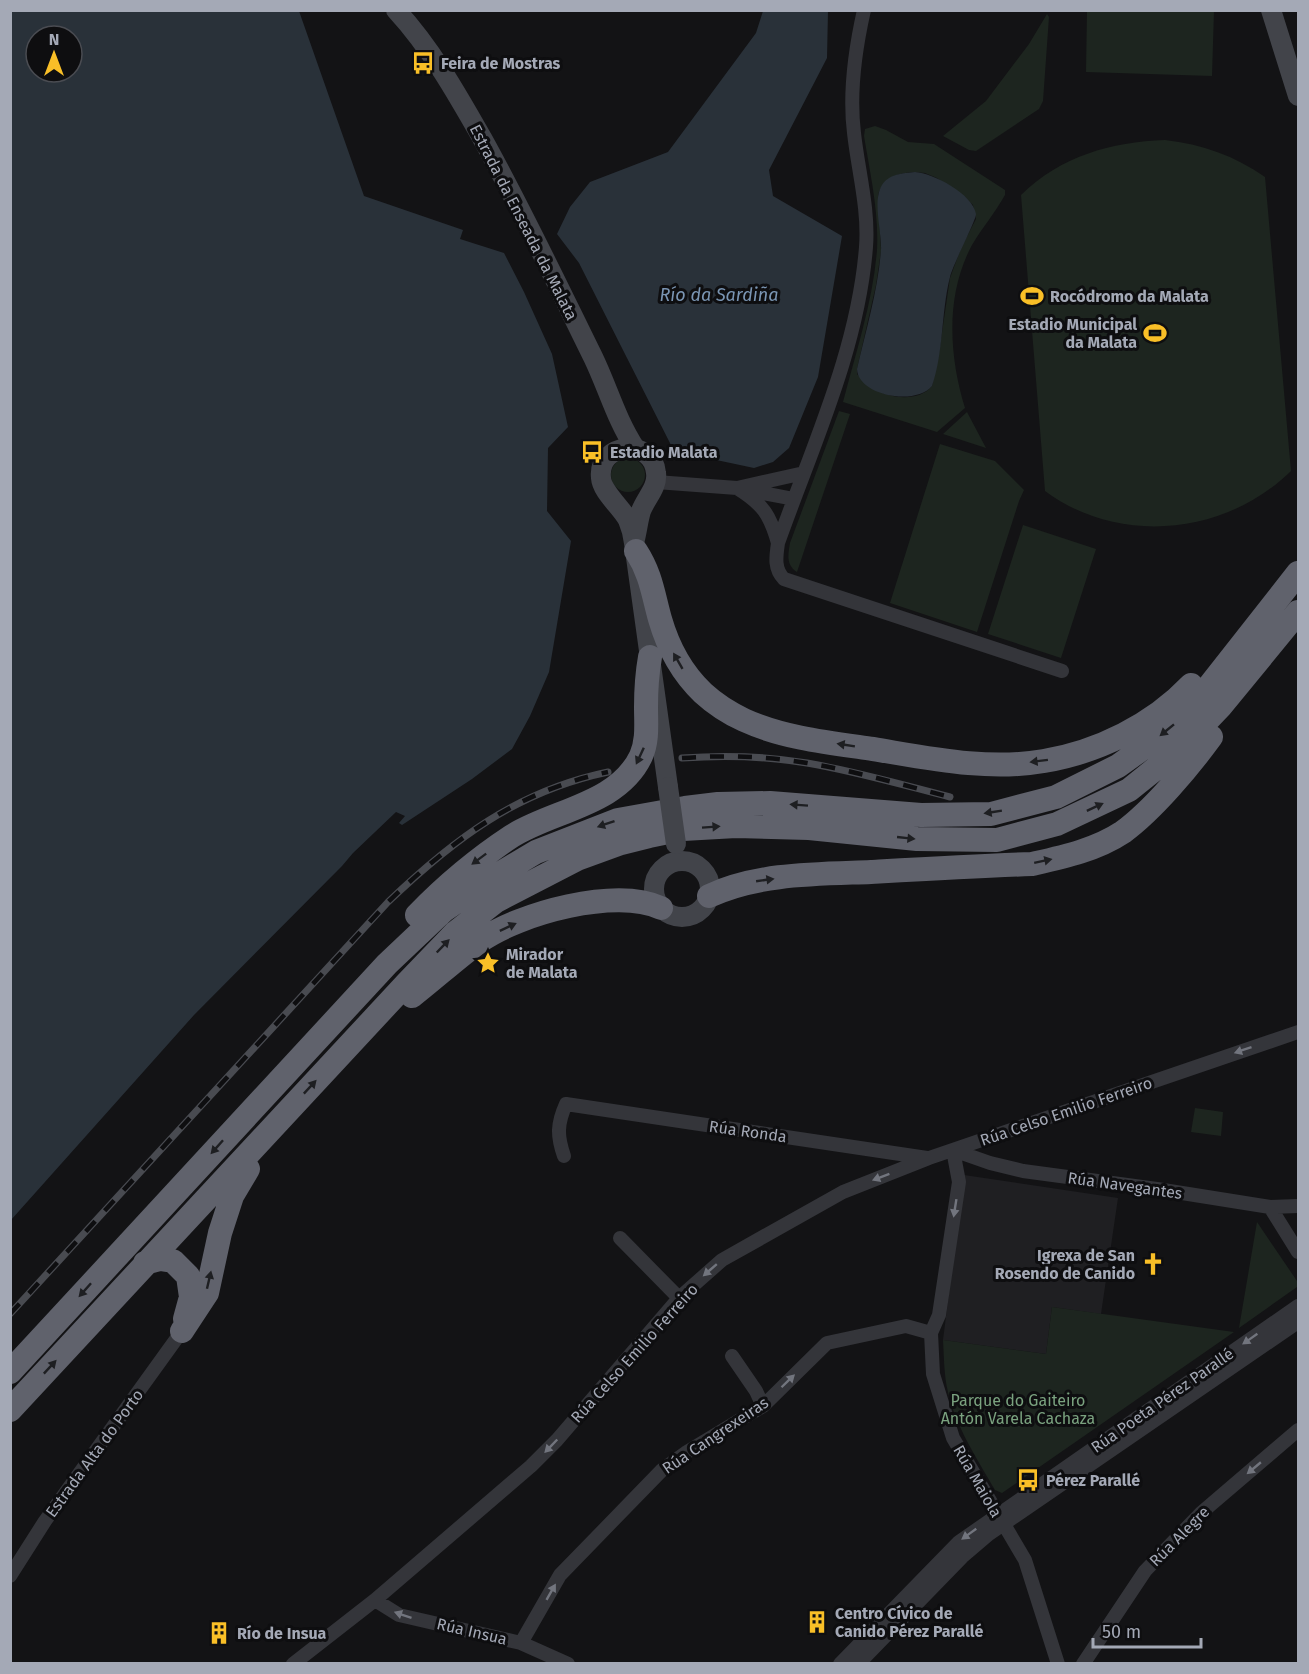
<svg xmlns="http://www.w3.org/2000/svg" width="1309" height="1674" font-family="'Fira Sans',sans-serif">
  <style>
    .built { fill: #1f1f22 }
    .green { fill: #1d251f; fill-rule: evenodd }
    .water { fill: #293139; fill-rule: evenodd }
    .lines { fill: none; stroke-linecap: round; stroke-linejoin: round }
    .street { stroke: #34353a; stroke-width: 14 }
    .secondary { stroke: #42444a; stroke-width: 20 }
    .highway { stroke: #60626c; stroke-width: 24 }
    .rail-casing { stroke: #494b51; stroke-width: 7 }
    .rail { stroke: #0e0e10; stroke-width: 4.5; stroke-dasharray: 14; stroke-linecap: butt }
    .secondary-bridge { stroke: #42444a; stroke-width: 20 }
    .oneway { fill: #1e1f22 }
    .oneway2 { fill: #72757e }
    .labels { text-anchor: middle; stroke-width: 6; stroke-linejoin: round; paint-order: stroke }
    .poi-label { font-size: 16px; font-weight: bold; fill: #a4a9b6; stroke: #0e0e10; text-anchor: start }
    .street-label { font-size: 16px; fill: #a4a9b6; stroke: #0e0e10 }
    .park-label { font-size: 16px; fill: #7aa27f; stroke: #0e0e10 }
    .water-label { font-size: 18px; font-style: italic; fill: #7a95b3; stroke: #0e0e10 }
  </style>
  <rect width="100%" height="100%" fill="#131315"/>
  <path class="built" d="M964,1175L1118,1198L1101,1314L1052,1307L1046,1354L943,1340Z"/>
  <path class="green" d="M1087,11H1214L1212,76L1086,72Z
    M1047,14L1049,17L1043,101L1039,109L976,151L969,150L943,136L986,101L1029,44Z
    M875,126L886,130L908,142L934,144L1005,190V195C995,213 982,228 972,245C945,295 949,356 965,408L937,432L843,402C856,352 873,301 877,250C879,212 870,173 864,136L865,129ZM915,172L925,173L937,178L967,199L973,205L976,219L961,248L950,278L939,353L932,386C919,402 891,399 875,389C868,385 862,379 857,374V369L876,285L881,251L878,195C884,177 897,173 915,172Z
    M1165,140C1202,144 1235,156 1265,177L1291,471C1226,535 1119,546 1045,491L1021,195C1061,156 1111,142 1165,140Z
    M839,411L850,414L797,572C786,565 788,555 790,543Z
    M967,412L986,448L943,434Z
    M940,444L995,461L1024,490L1019,501L977,632L890,603Z
    M611 475a17 17 0 1 1 34 0a17 17 0 1 1-34 0Z
    M1023,525L1096,549L1061,658L988,634Z
    M1195,1108L1223,1112L1221,1136L1191,1132Z
    M1257,1222L1297,1281V1287L1239,1328Z
    M1052,1307L1234,1332L1002,1493L995,1490C977,1459 956,1427 948,1392C944,1376 944,1357 943,1340L1046,1354Z"/>
  <path class="water" d="M11,10L299,11L364,196L463,230L460,239L504,253L524,292L552,354L568,427L548,448L547,511L571,541L549,672L530,716L512,749L472,779L402,825L399,823L405,816L396,812L353,853L342,866L194,1015L11,1220ZM36,36H72V72H36Z
    M763,11H828L827,58L769,170L773,196L842,236L818,377L789,448L773,462L754,468L674,451L579,263L557,234L570,207L590,182L668,152L756,33Z
    M915,172C933,173 973,194 976,214C976,221 953,264 950,277C941,312 944,351 932,386C916,406 858,396 857,369C866,330 878,290 881,250C882,232 872,201 882,185C889,174 903,173 915,172Z"/>
  <g class="lines">
    <path class="street" d="M864,10C855,50 849,93 854,133C858,170 869,209 866,247C858,350 812,447 778,543C776,557 774,569 784,579L1062,671
      M656,482L737,488L794,499
      M778,543C770,515 763,504 737,488L804,473
      M564,1156C557,1136 557,1124 566,1104L927,1158
      M1270,1207L1298,1252
      M620,1238L679,1298
      M732,1356L756,1391L763,1406
      M10,1576L45,1521L182,1331
      M375,1600L399,1615L521,1643L568,1664
      M521,1643L560,1575L662,1470L687,1452L763,1406L827,1343L906,1326L931,1333
      M293,1664L375,1600L531,1466L557,1440L679,1298L722,1260L843,1192L929,1158L1298,1032
      M840,1664L959,1542L1298,1306
      M858,1664L962,1557L989,1534L1298,1322
      M1058,1664L1025,1560L953,1438L933,1374L931,1333L939,1315L959,1182L953,1150L990,1163L1023,1171L1157,1189L1270,1207L1298,1206
      M1083,1664L1145,1571L1201,1513L1298,1430"/>
    <path class="secondary" d="M396,10C431,48 457,94 482,138C522,210 557,284 593,357C608,388 616,419 635,448
      M1271,10L1298,96
      M634,543C637,532 638,521 641,511C646,498 658,487 656,473C653,437 597,442 601,478C602,492 621,507 628,520C631,527 633,535 634,543L668,787
      M654 889a28 28 0 1 1 56 0a28 28 0 1 1-56 0Z"/>
    <path class="highway" d="M636,551C651,574 653,594 660,619C668,647 682,673 703,693C715,704 729,713 744,720C783,738 831,743 873,749C928,758 988,771 1044,761C1098,752 1153,725 1191,685
      M709,896C758,873 818,874 871,872C925,869 978,866 1032,864C1063,857 1096,850 1123,832C1153,810 1189,767 1211,737
      M417,915C446,885 477,859 512,836C553,810 618,805 641,756C648,740 646,724 646,707C646,690 647,674 650,657
      M412,996C435,978 457,958 480,941C520,913 616,887 661,908
      M145,1263L160,1259L173,1261L188,1276L191,1297L185,1319
      M182,1331L207,1293L220,1233L232,1196L248,1169
      M10,1372L387,964L443,911L479,886L536,852L618,820L685,808L718,804L770,803L921,815L991,814L1056,797L1118,766L1171,728L1203,694L1298,573
      M10,1410L407,983L455,933L496,901L577,859L621,843L649,836L683,829L736,826L809,828L917,839L997,840L1057,824L1129,790L1180,749L1221,706L1298,612"/>
    <g class="rail-casing">
      <path id="rail" d="M682,758C724,755 765,756 807,763C855,771 903,785 950,797
        M10,1314L388,902C454,839 517,791 608,772"/>
    </g>
    <use href="#rail" class="rail"/>
    <path class="secondary-bridge" d="M668,787L676,844"/>
  </g>
  <defs><path id="oneway-solid" d="M-6-.8H1V-3.2L6.5 0L1 3.2V.8H-6Z" transform="scale(1.5)"/></defs>
  <g class="oneway">
    <use href="#oneway-solid" transform="translate(678 661) rotate(-120)"/>
    <use href="#oneway-solid" transform="translate(1167 730) rotate(141)"/>
    <use href="#oneway-solid" transform="translate(846 745) rotate(-171)"/>
    <use href="#oneway-solid" transform="translate(640 756) rotate(115)"/>
    <use href="#oneway-solid" transform="translate(1039 761) rotate(173)"/>
    <use href="#oneway-solid" transform="translate(799 805) rotate(-176)"/>
    <use href="#oneway-solid" transform="translate(1095 807) rotate(-25)"/>
    <use href="#oneway-solid" transform="translate(993 812) rotate(171)"/>
    <use href="#oneway-solid" transform="translate(606 824) rotate(161)"/>
    <use href="#oneway-solid" transform="translate(711 827) rotate(-4)"/>
    <use href="#oneway-solid" transform="translate(906 838) rotate(6)"/>
    <use href="#oneway-solid" transform="translate(479 859) rotate(143)"/>
    <use href="#oneway-solid" transform="translate(1043 861) rotate(-12)"/>
    <use href="#oneway-solid" transform="translate(765 880) rotate(-8)"/>
    <use href="#oneway-solid" transform="translate(508 927) rotate(-25)"/>
    <use href="#oneway-solid" transform="translate(443 946) rotate(-46)"/>
    <use href="#oneway-solid" transform="translate(310 1087) rotate(-47)"/>
    <use href="#oneway-solid" transform="translate(217 1147) rotate(132)"/>
    <use href="#oneway-solid" transform="translate(209 1280) rotate(-77)"/>
    <use href="#oneway-solid" transform="translate(85 1290) rotate(132)"/>
    <use href="#oneway-solid" transform="translate(50 1367) rotate(-47)"/>
  </g>
  <g class="oneway2">
    <use href="#oneway-solid" transform="translate(1243 1050) rotate(161)"/>
    <use href="#oneway-solid" transform="translate(881 1177) rotate(159)"/>
    <use href="#oneway-solid" transform="translate(955 1208) rotate(99)"/>
    <use href="#oneway-solid" transform="translate(710 1270) rotate(139)"/>
    <use href="#oneway-solid" transform="translate(1250 1339) rotate(145)"/>
    <use href="#oneway-solid" transform="translate(788 1381) rotate(-44)"/>
    <use href="#oneway-solid" transform="translate(551 1446) rotate(134)"/>
    <use href="#oneway-solid" transform="translate(1254 1468) rotate(140)"/>
    <use href="#oneway-solid" transform="translate(969 1534) rotate(144)"/>
    <use href="#oneway-solid" transform="translate(551 1592) rotate(-60)"/>
    <use href="#oneway-solid" transform="translate(403 1615) rotate(-161)"/>
  </g>
  <defs>
    <g id="bus-bare" transform="scale(1.8)"><path d="M-5-6H5V4H4V6H2V4H-2V6H-4V4H-5ZM-3.5-4V0h7V-4ZM-3.5 1.2v1.5H-2V1.2ZM2 1.2v1.5H3.5V1.2Z" fill="#f9bf27" stroke="#0e0e10" stroke-width="2.5" paint-order="stroke"/></g>
    <g id="stadium-bare" transform="scale(1.8)"><path d="M0-5a6.5 5 0 1 0 0 10a6.5 5 0 1 0 0-10ZM-3.5-1.8h7v3.6h-7Z" fill="#f9bf27" stroke="#0e0e10" stroke-width="2.5" paint-order="stroke"/></g>
    <g id="sight-bare" transform="scale(1.8)"><path d="M0-6L1.8-2.2L6-1.7L2.9 1.2L3.7 5.4L0 3.3L-3.7 5.4L-2.9 1.2L-6-1.7L-1.8-2.2Z" fill="#f9bf27" stroke="#0e0e10" stroke-width="2.5" paint-order="stroke"/></g>
    <g id="church-bare" transform="scale(1.8)"><path d="M-1.2-6h2.4v3.5h3.3v2.4h-3.3V6h-2.4V-.1h-3.3v-2.4h3.3Z" fill="#f9bf27" stroke="#0e0e10" stroke-width="2.5" paint-order="stroke"/></g>
    <g id="building-bare" transform="scale(1.8)"><path d="M-4-6H4V6H1V3H-1V6H-4ZM-2.5-4.3h1.7v1.8h-1.7ZM.8-4.3h1.7v1.8H.8ZM-2.5-1h1.7V.8h-1.7ZM.8-1h1.7V.8H.8Z" fill="#f9bf27" stroke="#0e0e10" stroke-width="2.5" paint-order="stroke"/></g>
  </defs>
  <g fill-rule="evenodd">
    <use href="#bus-bare" x="423" y="63"/>
    <use href="#stadium-bare" x="1032" y="296"/>
    <use href="#stadium-bare" x="1155" y="333"/>
    <use href="#bus-bare" x="592" y="452"/>
    <use href="#sight-bare" x="488" y="963"/>
    <use href="#church-bare" x="1153" y="1264"/>
    <use href="#bus-bare" x="1028" y="1480"/>
    <use href="#building-bare" x="817" y="1622"/>
    <use href="#building-bare" x="219" y="1633"/>
  </g>
  <g class="labels">
    <g class="poi-label">
      <text x="441" y="69">Feira de Mostras</text>
      <text x="1050" y="302">Rocódromo da Malata</text>
      <text x="1137" y="330" text-anchor="end">Estadio Municipal<tspan x="1137" dy="18">da Malata</tspan></text>
      <text x="610" y="458">Estadio Malata</text>
      <text x="506" y="960">Mirador<tspan x="506" dy="18">de Malata</tspan></text>
      <text x="1135" y="1261" text-anchor="end">Igrexa de San<tspan x="1135" dy="18">Rosendo de Canido</tspan></text>
      <text x="1046" y="1486">Pérez Parallé</text>
      <text x="835" y="1619">Centro Cívico de<tspan x="835" dy="18">Canido Pérez Parallé</tspan></text>
      <text x="237" y="1639">Río de Insua</text>
    </g>
    <g class="street-label">
      <text transform="translate(524 222) rotate(63)" y="6">Estrada da Enseada da Malata</text>
      <text transform="translate(1066 1111) rotate(-19)" y="6">Rúa Celso Emilio Ferreiro</text>
      <text transform="translate(748 1131) rotate(8)" y="6">Rúa Ronda</text>
      <text transform="translate(1125 1185) rotate(8)" y="6">Rúa Navegantes</text>
      <text transform="translate(634 1353) rotate(-48)" y="6">Rúa Celso Emilio Ferreiro</text>
      <text transform="translate(1162 1400) rotate(-35)" y="6">Rúa Poeta Pérez Parallé</text>
      <text transform="translate(715 1435) rotate(-34)" y="6">Rúa Cangrexeiras</text>
      <text transform="translate(94 1453) rotate(-54)" y="6">Estrada Alta do Porto</text>
      <text transform="translate(978 1481) rotate(60)" y="6">Rúa Maiola</text>
      <text transform="translate(1179 1536) rotate(-45)" y="6">Rúa Alegre</text>
      <text transform="translate(472 1631) rotate(13)" y="6">Rúa Insua</text>
    </g>
    <g class="park-label">
      <text x="1018" y="1406">Parque do Gaiteiro<tspan x="1018" dy="18">Antón Varela Cachaza</tspan></text>
    </g>
    <g class="water-label">
      <text x="719" y="301">Río da Sardiña</text>
    </g>
  </g>
  <rect width="1309" height="1674" fill="none" stroke="#a4a9b6" stroke-width="24"/>
  <g transform="translate(54 54)"><circle r="28" fill="#0e0e10" stroke="#4a4c52" stroke-width="1.5"/>
  <path d="M0-4.5L10 22L0 15L-10 22Z" fill="#f9bf27"/>
  <text y="-9" font-size="16" font-weight="bold" text-anchor="middle" fill="#a4a9b6">N</text>
  </g>
  <path d="M1093 1638v9h108v-9" fill="none" stroke="#a4a9b6" stroke-width="3"/>
  <text x="1102" y="1638" font-size="18" fill="#a4a9b6" stroke="#0e0e10" stroke-width="4.5" paint-order="stroke">50 m</text>
</svg>
